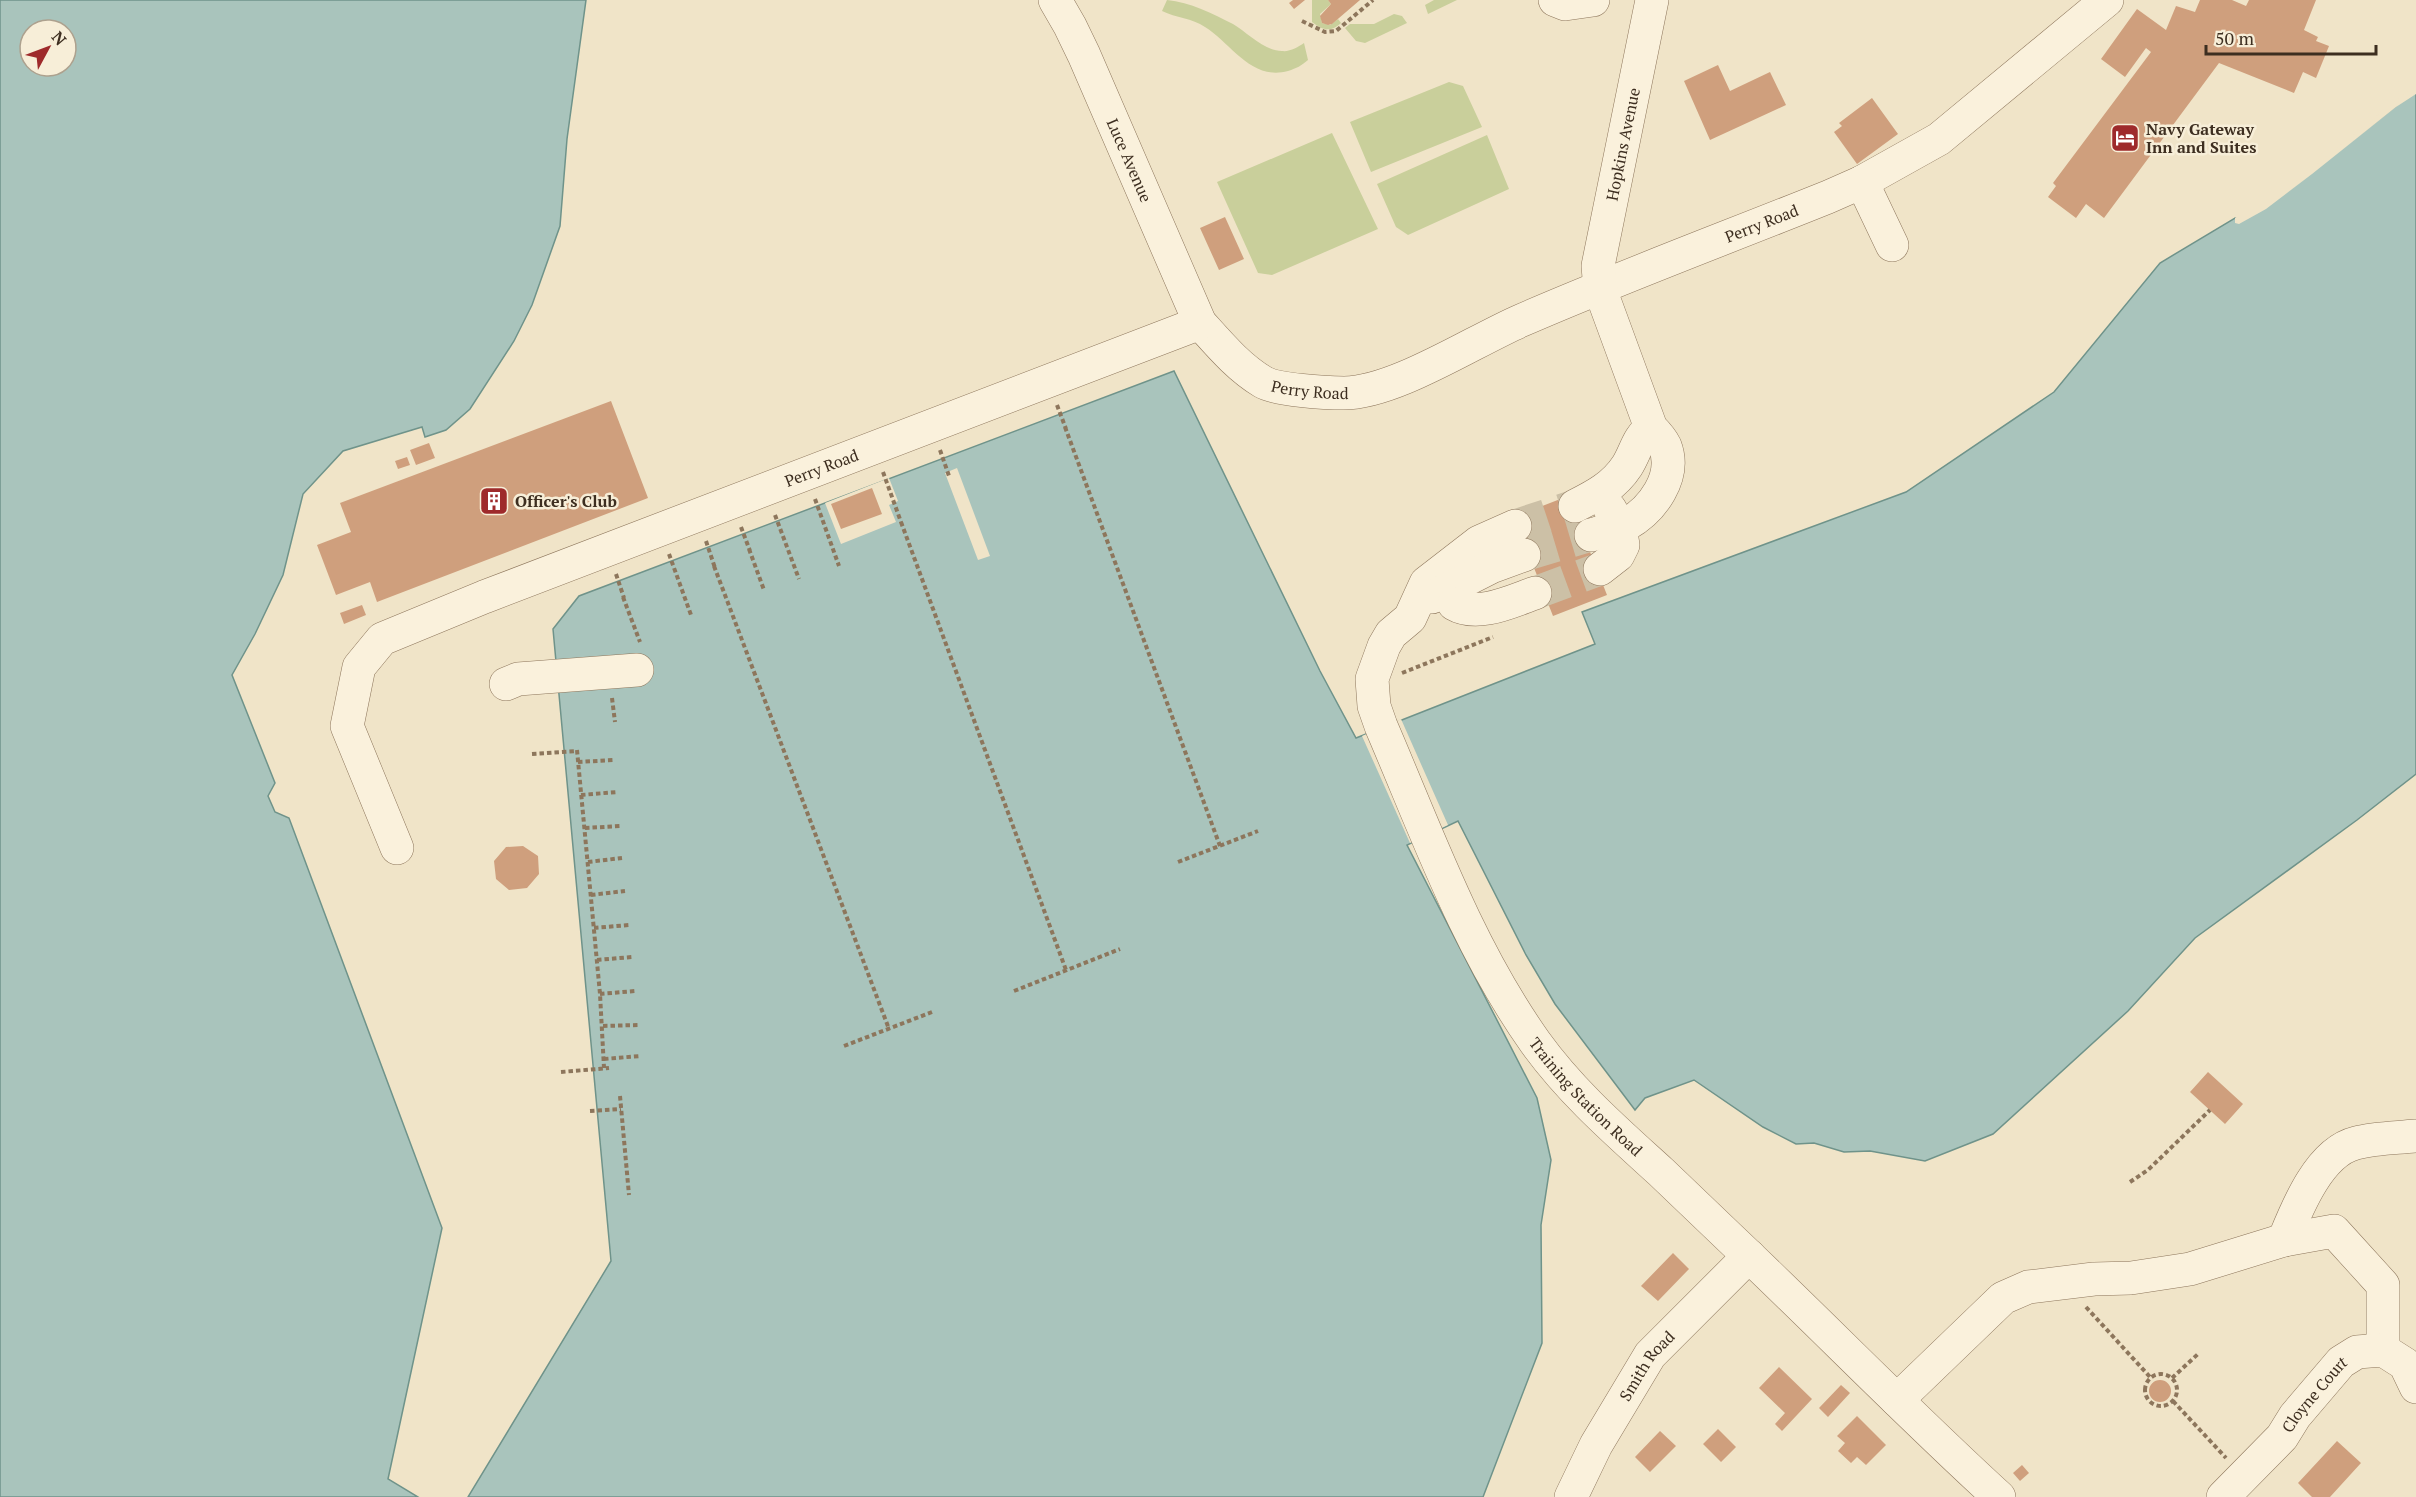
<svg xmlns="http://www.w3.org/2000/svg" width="2416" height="1497" font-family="'PT Serif',serif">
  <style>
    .green { fill: #c9cf9b }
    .water { fill: #a9c4bc; stroke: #6f938a; stroke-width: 1.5; fill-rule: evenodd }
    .pier { fill: #f0e4c8 }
    .building { fill: #cf9f7d }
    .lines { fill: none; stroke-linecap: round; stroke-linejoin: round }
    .minor-tunnel { stroke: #ccc0a6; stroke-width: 33; stroke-dasharray: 33 16; stroke-linecap: butt }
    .minor-casing { stroke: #8d765c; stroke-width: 34 }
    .path { stroke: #8d765c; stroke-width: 4; stroke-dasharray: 4.5 3; stroke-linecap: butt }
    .minor { stroke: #faf1dc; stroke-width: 33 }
    .labels { text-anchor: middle; stroke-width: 5; stroke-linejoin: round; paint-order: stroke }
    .poi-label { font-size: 16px; font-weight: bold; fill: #3d2e20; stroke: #f7eed8; text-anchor: start }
    .street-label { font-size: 16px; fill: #3d2e20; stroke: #f7eed8 }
  </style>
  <rect width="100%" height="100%" fill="#f0e4c8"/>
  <path class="green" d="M1167,0C1190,2 1213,14 1233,24C1248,33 1264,51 1282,51C1290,52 1298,47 1304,43L1308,60C1301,66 1297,68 1288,71C1251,81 1232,44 1205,27C1192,18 1176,18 1162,11Z
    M1312,0H1328L1331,4L1320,14L1322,23L1330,25L1338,19L1341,23C1331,33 1322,30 1312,22Z
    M1434,0H1457L1428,14L1425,5Z
    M1394,14L1402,16L1407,23L1365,43L1356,41L1345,28L1350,24H1374Z
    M1449,82L1463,86L1482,127L1371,172L1350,122Z
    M1332,133L1378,229L1272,275L1258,273L1217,182Z
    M1487,135L1509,189L1408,235L1396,227L1377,184Z"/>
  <path class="water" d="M0,0H586L567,139L560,226L532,305L514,341L470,409L446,430L425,437L422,427L343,451L303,494L283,575L255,634L232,675L275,783L268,796L275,812L289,818L442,1228L388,1479L418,1497H0ZM30,30H66V66H30Z
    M2416,90V774L2357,820L2195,938L2128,1011L1993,1134L1925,1161L1870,1151L1844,1152L1814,1143L1796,1144L1763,1127L1694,1080L1645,1098L1635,1110L1555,1004L1526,955L1458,821L1407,845L1537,1098L1551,1160L1541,1225L1542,1343L1483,1497H468L611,1261L553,629L579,596L1174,371L1320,671L1356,738L1595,644L1582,612L1906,492L2054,392L2160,263L2235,218L2241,221L2293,187Z"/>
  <path class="pier" d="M2416,87V94L2396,107L2312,174L2266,209L2239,224L2235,223V218L2240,217L2291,185L2404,94Z
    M957,468L990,556L978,560L945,473Z
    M889,478L898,501L889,505L896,522L841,544L825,503Z
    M1401,719L1448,825L1410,843L1362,736Z"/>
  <path class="building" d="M1293,0H1305L1294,9L1289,3Z
    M1328,0H1360L1332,24L1328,25L1322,23L1320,16L1331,4Z
    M2200,0H2232L2246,6L2249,0H2316L2304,30L2318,37L2316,41L2329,46L2316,78L2303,72L2294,93L2219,63L2104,218L2086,204L2076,218L2048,197L2056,186L2053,183L2151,52L2146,48L2125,77L2101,59L2137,9L2166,30L2176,6L2195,12Z
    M1718,65L1730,91L1770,72L1786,105L1710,140L1684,81Z
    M1872,98L1898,134L1857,164L1834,132L1842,126L1839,123Z
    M1225,217L1244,259L1219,270L1200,228Z
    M611,401L648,498L377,602L370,582L336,595L317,545L351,532L340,503Z
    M429,443L435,458L416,465L410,450Z
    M407,457L410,465L398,469L395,461Z
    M872,488L882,514L841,529L831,504Z
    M1568,496L1607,595L1553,616L1514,517Z
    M362,605L366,615L344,624L340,613Z
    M523,846L538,856L539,874L527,888L509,890L496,879L494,861L506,847Z
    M2208,1072L2243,1104L2225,1124L2190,1092Z
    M1673,1253L1689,1269L1658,1301L1641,1286Z
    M1779,1367L1812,1399L1782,1431L1775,1424L1785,1413L1759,1388Z
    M2149 1391a11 11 0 1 1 22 0a11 11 0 1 1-22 0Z
    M1841,1385L1850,1393L1828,1417L1819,1408Z
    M1857,1416L1886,1445L1866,1465L1857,1457L1851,1463L1838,1451L1845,1443L1837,1436Z
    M1718,1429L1736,1447L1721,1462L1703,1444Z
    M1660,1431L1676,1446L1650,1472L1635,1457Z
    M2337,1441L2361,1463L2330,1497H2312L2298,1483Z
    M2022,1465L2029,1473L2020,1481L2013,1473Z"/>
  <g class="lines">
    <path class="minor-tunnel" d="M1515,526L1575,506
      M1524,555L1591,535
      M1535,593L1600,569"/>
    <g class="minor-casing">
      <g id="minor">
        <path id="s1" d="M1055,0L1070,26L1084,55L1200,323C1219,344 1238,367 1263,382C1277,390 1326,393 1344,393C1394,393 1472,342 1520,321C1621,277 1726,238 1828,197L1862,182L1939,139L2107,0"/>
        <path d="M1555,0L1565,4L1593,0"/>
        <path d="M1862,182L1892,245"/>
        <path d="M1575,506C1595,496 1614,486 1627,466C1636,452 1637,438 1651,428"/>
        <path id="s2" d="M1515,526L1479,542L1426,583L1410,618L1391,634L1384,646L1372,679L1374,706L1381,726C1427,833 1467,946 1535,1042C1571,1092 1616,1131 1661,1172C1684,1194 1707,1216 1730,1238C1821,1324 1907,1413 1999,1497"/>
        <path id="s3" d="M1591,535C1603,531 1616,530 1627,524C1652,510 1677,477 1665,446C1662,440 1656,433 1651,428L1600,289L1598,266L1652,0"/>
        <path d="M1600,569L1618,555L1623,545L1620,527L1610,509"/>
        <path d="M1428,596L1432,597L1491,567L1524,555"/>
        <path d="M1454,604C1478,618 1512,601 1535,593"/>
        <path d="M506,684L518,679L637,670"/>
        <path id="s4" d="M397,848L347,726L359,667L382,639L484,597L1200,323"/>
        <path d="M2284,1240C2297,1208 2319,1152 2356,1143C2375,1138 2396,1138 2416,1136"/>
        <path d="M1897,1400L2003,1298L2028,1287L2094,1279L2131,1278L2190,1269L2284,1240L2334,1231L2383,1285V1350"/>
        <path id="s5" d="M1571,1497L1596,1445L1650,1355L1749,1256"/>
        <path id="s6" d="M2223,1497L2282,1437L2295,1416L2341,1362L2357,1352L2383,1350L2405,1364L2416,1387"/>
      </g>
    </g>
    <path class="path" d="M1302,21L1325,32L1336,31L1373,0
      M1057,405L1066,429
      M1065,427L1220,846
      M940,450L949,476
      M883,472L901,522
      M815,499L839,566
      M775,515L799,579
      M901,522L1066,970
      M741,527L750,551
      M706,541L715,568
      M749,549L764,590
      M669,554L691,615
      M714,566L889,1029
      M616,574L624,598
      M623,597L640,642
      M1402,673L1493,637
      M612,698L615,722
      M577,750L600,994L604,1068
      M532,754L576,751
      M578,762L614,760
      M581,795L617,792
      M585,828L620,826
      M588,862L622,858
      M1178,862L1258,831
      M591,895L625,891
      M594,928L629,925
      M597,960L632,957
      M1014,991L1120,949
      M600,994L635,991
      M603,1026L638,1025
      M844,1046L932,1012
      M604,1059L640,1056
      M561,1072L609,1068
      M620,1096L629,1195
      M590,1111L621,1109
      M2130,1182L2148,1170L2210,1110
      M2086,1307L2150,1377
      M2145 1390a16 16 0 1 1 32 0a16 16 0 1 1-32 0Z
      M2172,1378L2198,1354
      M2173,1401L2226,1458"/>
    <use href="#minor" class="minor"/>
  </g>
  <defs>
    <g id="hotel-square" transform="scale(1.5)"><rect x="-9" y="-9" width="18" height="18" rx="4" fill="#9e2a2b" stroke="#f7eed8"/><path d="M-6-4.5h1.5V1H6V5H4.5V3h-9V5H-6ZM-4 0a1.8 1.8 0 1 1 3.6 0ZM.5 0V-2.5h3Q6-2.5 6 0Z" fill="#fff"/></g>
    <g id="building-square" transform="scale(1.5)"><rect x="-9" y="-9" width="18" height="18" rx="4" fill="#9e2a2b" stroke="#f7eed8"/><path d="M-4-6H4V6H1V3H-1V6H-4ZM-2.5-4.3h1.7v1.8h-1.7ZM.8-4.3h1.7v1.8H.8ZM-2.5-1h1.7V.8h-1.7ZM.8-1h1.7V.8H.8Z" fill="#fff"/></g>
  </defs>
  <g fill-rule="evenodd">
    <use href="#hotel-square" x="2125" y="138"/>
    <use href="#building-square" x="494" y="501"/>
  </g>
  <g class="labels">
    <g class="poi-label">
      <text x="2146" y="135">Navy Gateway<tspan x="2146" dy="18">Inn and Suites</tspan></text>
      <text x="515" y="507">Officer's Club</text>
    </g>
    <g class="street-label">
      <text dy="6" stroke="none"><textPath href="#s3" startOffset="450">Hopkins Avenue</textPath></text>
      <text dy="6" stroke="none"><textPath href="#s1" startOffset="177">Luce Avenue</textPath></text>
      <text dy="6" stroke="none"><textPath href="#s1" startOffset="975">Perry Road</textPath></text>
      <text dy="6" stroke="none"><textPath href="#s1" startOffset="489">Perry Road</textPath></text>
      <text dy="6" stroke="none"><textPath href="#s4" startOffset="700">Perry Road</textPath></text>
      <text dy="6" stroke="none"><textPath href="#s2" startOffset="694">Training Station Road</textPath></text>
      <text dy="6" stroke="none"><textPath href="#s5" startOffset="152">Smith Road</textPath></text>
      <text dy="6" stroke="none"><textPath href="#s6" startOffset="138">Cloyne Court</textPath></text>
    </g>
  </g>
  <g transform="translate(48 48) rotate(49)"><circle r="28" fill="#f7eed8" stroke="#ada18e" stroke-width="1.5"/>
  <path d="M0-4.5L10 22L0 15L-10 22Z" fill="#9e2a2b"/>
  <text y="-9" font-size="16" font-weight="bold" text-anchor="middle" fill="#3d2e20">N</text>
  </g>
  <path d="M2206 45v9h170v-9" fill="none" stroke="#3d2e20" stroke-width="3"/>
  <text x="2215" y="45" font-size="18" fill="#3d2e20" stroke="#f7eed8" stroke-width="4.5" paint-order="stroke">50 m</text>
</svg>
